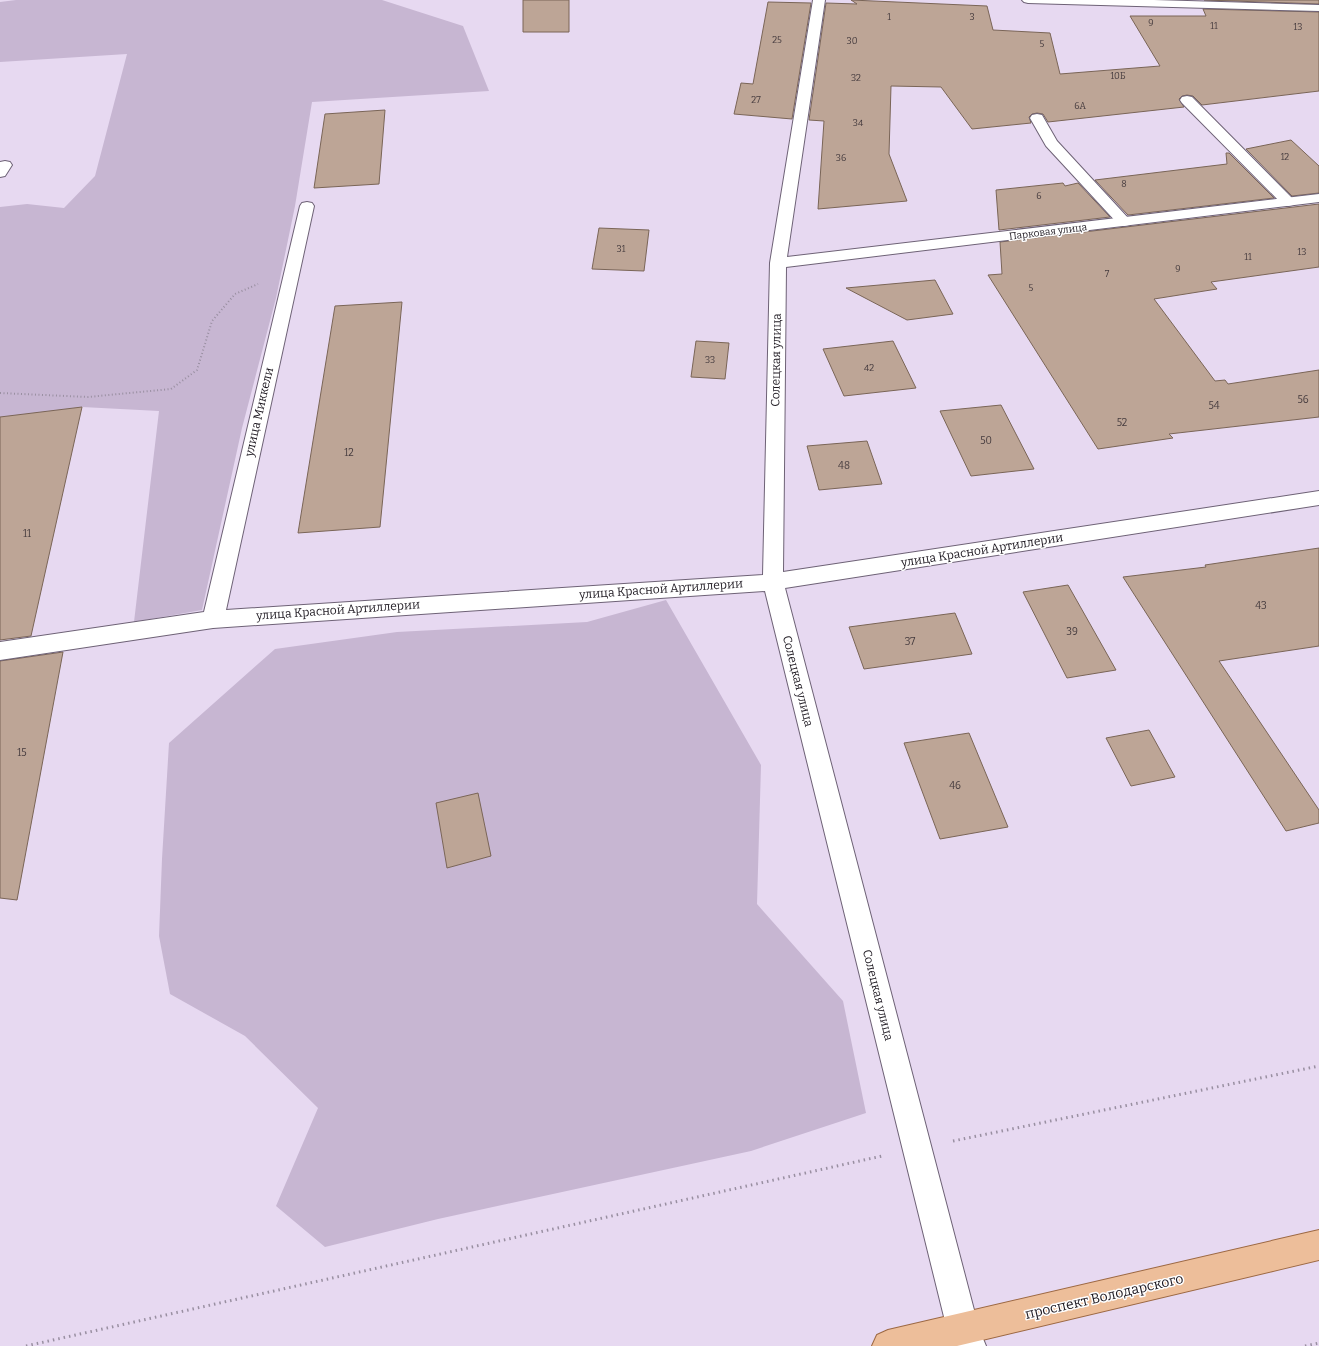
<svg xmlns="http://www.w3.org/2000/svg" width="1319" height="1346" font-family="Bitter,serif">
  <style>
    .green { fill: #c7b6d2 }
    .building { fill: #bda596; stroke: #7a6557 }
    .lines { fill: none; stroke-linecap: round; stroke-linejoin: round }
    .service-casing { stroke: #6e6276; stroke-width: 2 }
    .minor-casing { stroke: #6e6276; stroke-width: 2 }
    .primary-casing { stroke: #9c6843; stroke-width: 2 }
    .path-far1 { stroke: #998fa1; stroke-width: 2; stroke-dasharray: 1 2.5; stroke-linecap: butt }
    .path { stroke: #998fa1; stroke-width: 3; stroke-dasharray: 1.5 4; stroke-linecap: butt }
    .service { fill: #fff; fill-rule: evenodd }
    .minor { fill: #fff; fill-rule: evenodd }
    .primary { fill: #edbe9a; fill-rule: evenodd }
    .labels { text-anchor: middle; stroke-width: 3; stroke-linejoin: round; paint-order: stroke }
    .far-number-label { font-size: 9px; fill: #453b3e }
    .far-street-label { font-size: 10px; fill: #1d1820; stroke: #fff }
    .number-label { font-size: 10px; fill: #453b3e }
    .street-label { font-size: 12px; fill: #1d1820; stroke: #fff }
    .near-street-label { font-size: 14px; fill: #1d1820; stroke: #fff }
  </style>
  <rect width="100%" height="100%" fill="#e7d9f1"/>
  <path class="green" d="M16,0H382L463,26L489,91L312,102L295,206L276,298L242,428L202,610L134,622L159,411L82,407L0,418V207L27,204L64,208L95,176L127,54L0,62V2Z
    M666,600L761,765L757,904L843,1001L866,1113L751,1151L438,1219L325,1247L276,1206L318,1108L245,1036L170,994L159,936L162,859L169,743L275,649L397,632L587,622Z"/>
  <path class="building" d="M523,0H569V32H523Z
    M851,0L987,6L993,30L1050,33L1060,74L1160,66L1130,16H1206L1203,9L1319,12V91L1202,105L1193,96L1187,95L1182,96L1179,99L1184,107L1048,122L1043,114L1037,113L1032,114L1029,117L1031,123L972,129L941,87L891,86L889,154L907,201L818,209L824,121L809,120L826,3L857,4Z
    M1204,0H1319V4Z
    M768,2L811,3L792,119L734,114L741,83L753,84Z
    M385,110L379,184L314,188L325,114Z
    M1291,140L1319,166V193L1292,196L1246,149Z
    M1226,153H1229L1274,198L1128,215L1095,180L1227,164Z
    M1063,183L1065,186L1078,183L1110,217L999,230L996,190Z
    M1319,204V267L1211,282L1217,289L1154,299L1215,381L1225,380L1228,384L1319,370V417L1169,434L1173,438L1098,449L988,275L1002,274L1000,242Z
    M599,228L649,230L644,271L592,269Z
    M935,280L953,314L907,320L846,288Z
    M402,302L380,527L298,533L335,306Z
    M696,341L729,343L725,379L691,377Z
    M893,341L916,388L844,396L823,349Z
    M1001,405L1034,469L971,476L940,411Z
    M82,407L31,636L0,640V417Z
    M867,441L882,484L819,490L807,446Z
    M1319,548V646L1219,661L1319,810V823L1286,831L1123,577L1206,567L1205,565Z
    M1068,585L1116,670L1067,678L1023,592Z
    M955,613L972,654L864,669L849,627Z
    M63,652L17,900L0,898V661Z
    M1149,730L1175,777L1131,786L1106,738Z
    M969,733L1008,827L940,839L904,743Z
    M478,793L491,856L447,868L436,803Z"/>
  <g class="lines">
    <g class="service-casing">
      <path id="service" d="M1187,96L1192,97L1293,199L1295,202L1293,205L1288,206L1283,205L1182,103L1180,100L1182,97Z
        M1037,114L1042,115L1057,141L1129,219L1131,222L1129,225L1124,226L1119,225L1046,146L1030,118L1032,115Z
        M5,161L10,162L12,165L5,176L0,177V162Z"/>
    </g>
    <g class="minor-casing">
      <path id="minor" d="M813,0H825L787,257L1319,194V202L786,267L783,572L1319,491V505L785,588L979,1329L986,1346H954L947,1329L765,591L213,628L0,660V642L204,612L300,206L302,203L307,202L312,203L314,206L226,610L763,575L770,263Z
        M1022,0H1154L1319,5V11L1028,3L1024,2Z"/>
    </g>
    <g class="primary-casing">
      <path id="primary" d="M1319,1230V1260L957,1346H872L877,1335L888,1330Z"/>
    </g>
    <path class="path-far1" d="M0,393L88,397L171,389L197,370L212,321L235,294L258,284"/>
    <path class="path" d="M953,1141L1319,1066
      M26,1346L882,1156
      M1305,1346L1319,1343"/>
    <use href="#service" class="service"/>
    <use href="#minor" class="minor"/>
    <use href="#primary" class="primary"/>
  </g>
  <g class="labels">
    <g class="far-number-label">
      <text x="889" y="20">1</text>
      <text x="972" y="20">3</text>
      <text x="1151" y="26">9</text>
      <text x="1214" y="29">11</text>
      <text x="1298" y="30">13</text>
      <text x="777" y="43">25</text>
      <text x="852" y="44">30</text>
      <text x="1042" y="47">5</text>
      <text x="1118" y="79">10Б</text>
      <text x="856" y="81">32</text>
      <text x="756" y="103">27</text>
      <text x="1080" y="109">6А</text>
      <text x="858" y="126">34</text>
      <text x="1285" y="160">12</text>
      <text x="841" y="161">36</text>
      <text x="1124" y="187">8</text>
      <text x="1039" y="199">6</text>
      <text x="621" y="252">31</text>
      <text x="1302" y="255">13</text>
      <text x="1248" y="260">11</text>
      <text x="1178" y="272">9</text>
      <text x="1107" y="277">7</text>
      <text x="1031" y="291">5</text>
      <text x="710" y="363">33</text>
      <text x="869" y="371">42</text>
    </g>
    <g class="far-street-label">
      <text transform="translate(1048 231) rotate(-7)" y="4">Парковая улица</text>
    </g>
    <g class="number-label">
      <text x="1303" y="403">56</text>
      <text x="1214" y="409">54</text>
      <text x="1122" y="426">52</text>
      <text x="986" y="444">50</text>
      <text x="349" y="456">12</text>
      <text x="844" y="469">48</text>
      <text x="27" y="537">11</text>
      <text x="1261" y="609">43</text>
      <text x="1072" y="635">39</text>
      <text x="910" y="645">37</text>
      <text x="22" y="756">15</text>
      <text x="955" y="789">46</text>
    </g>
    <g class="street-label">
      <text transform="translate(776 360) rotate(-89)" y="4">Солецкая улица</text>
      <text transform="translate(259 412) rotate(-77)" y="4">улица Миккели</text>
      <text transform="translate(982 550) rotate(-9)" y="4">улица Красной Артиллерии</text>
      <text transform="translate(661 589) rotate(-4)" y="4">улица Красной Артиллерии</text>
      <text transform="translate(338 610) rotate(-4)" y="4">улица Красной Артиллерии</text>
      <text transform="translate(798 681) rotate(76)" y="4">Солецкая улица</text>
      <text transform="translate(878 995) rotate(76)" y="4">Солецкая улица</text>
    </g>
    <g class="near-street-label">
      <text transform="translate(1104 1296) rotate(-13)" y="5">проспект Володарского</text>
    </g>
  </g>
</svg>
